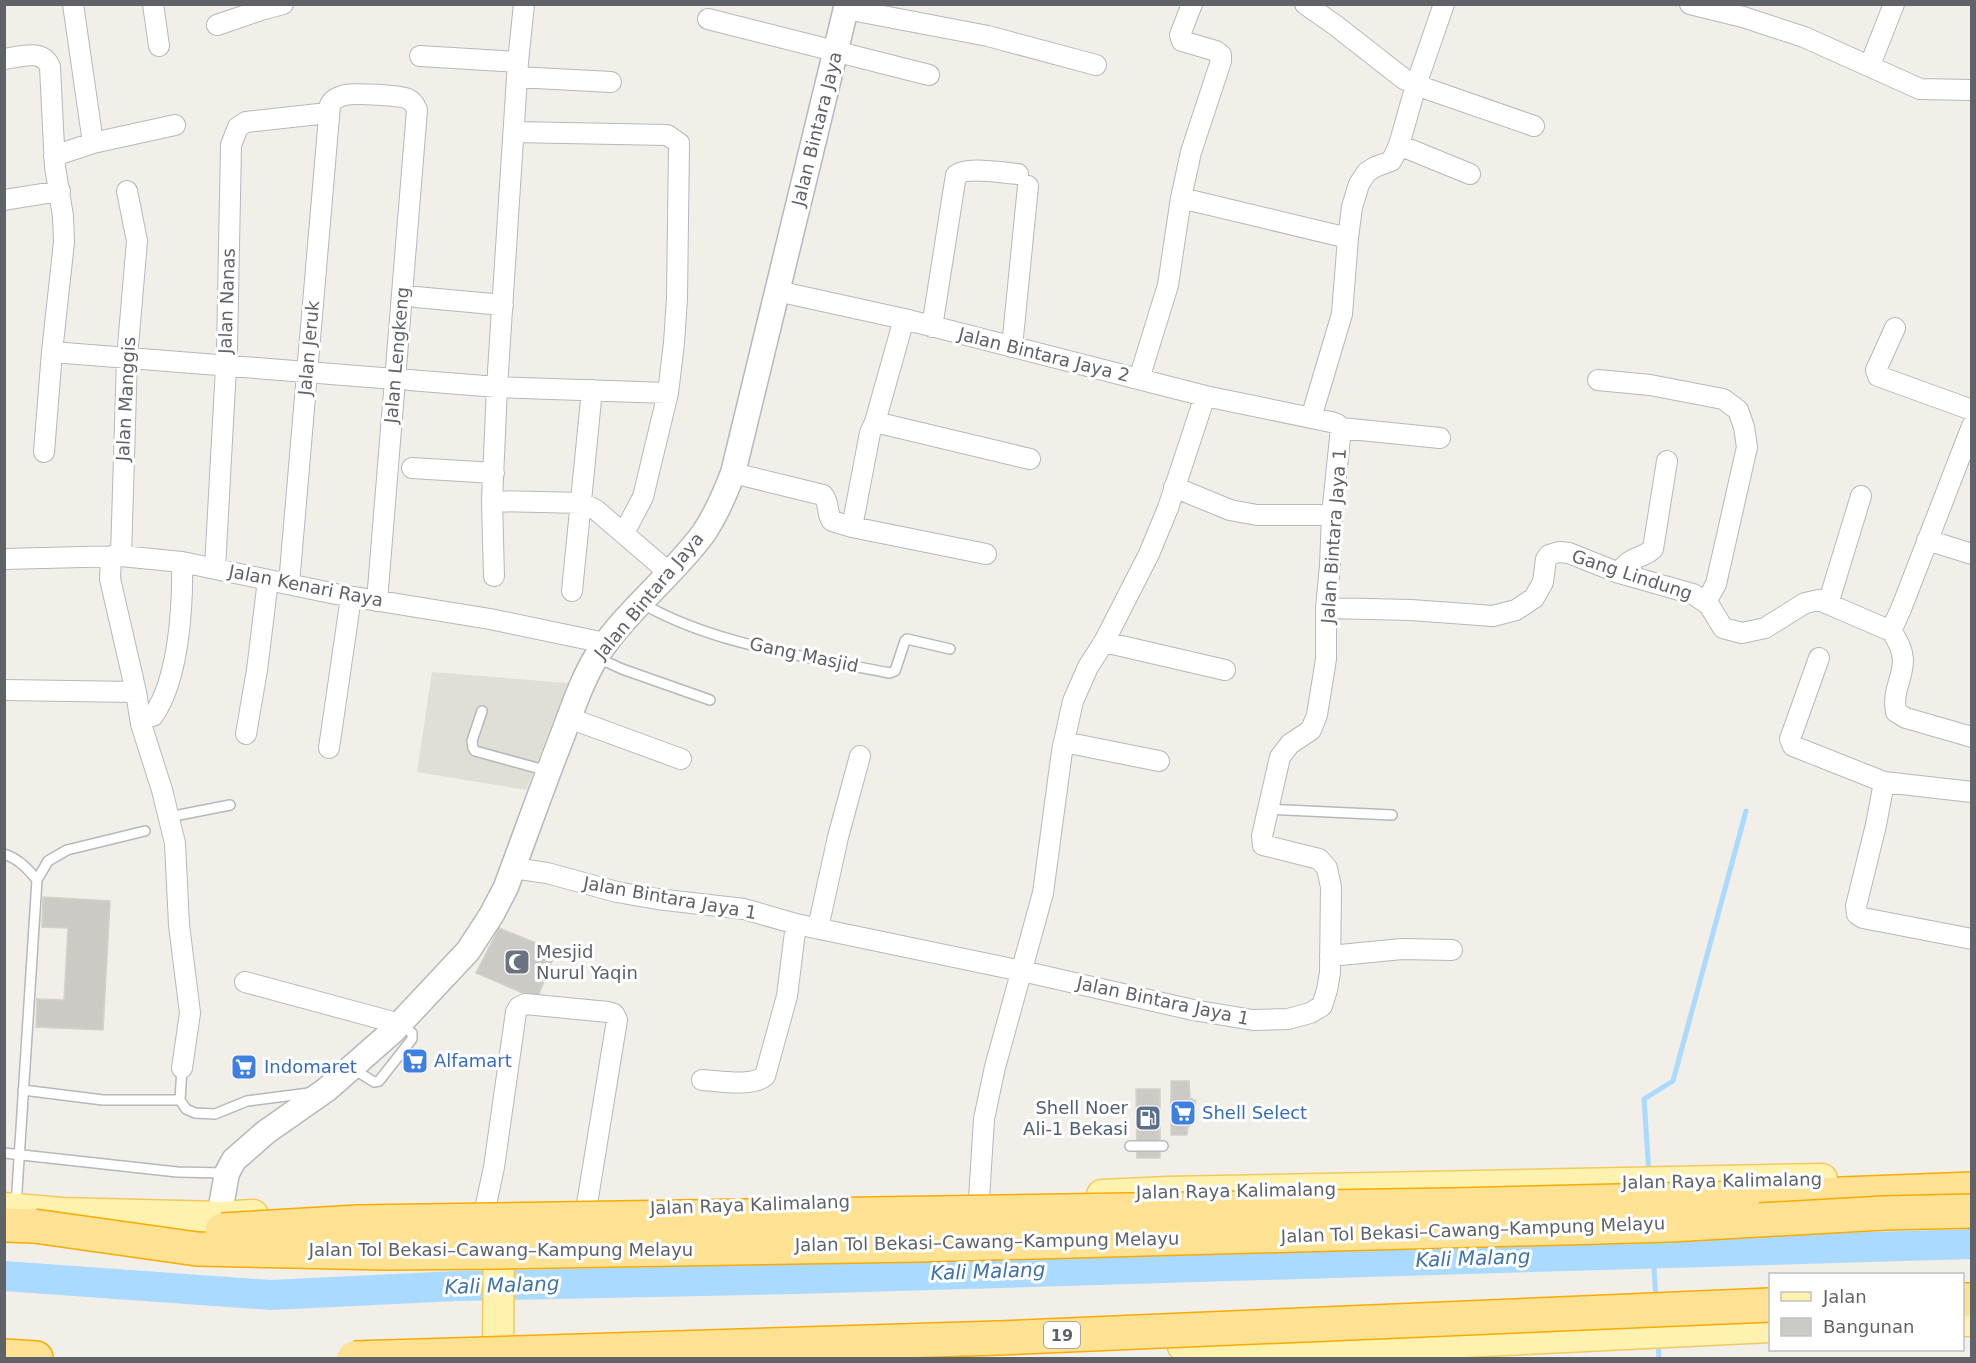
<svg xmlns="http://www.w3.org/2000/svg" width="1976" height="1363" font-family="'DejaVu Sans',sans-serif">
  <style>
    .education { fill: #e1ded6 }
    .lines { fill: none; stroke-linecap: round; stroke-linejoin: round }
    .stream { stroke: #aadaff; stroke-width: 5 }
    .river { stroke: #aadaff; stroke-width: 30 }
    .building { fill: #cccac5; stroke: #d6d1c6; stroke-width: 1.5 }
    .service-casing { stroke: #b5b8bc; stroke-width: 12 }
    .minor-casing { stroke: #b5b8bc; stroke-width: 22 }
    .tertiary-casing { stroke: #b5b8bc; stroke-width: 27 }
    .primary-casing { stroke: #f2c960; stroke-width: 33 }
    .motorway-casing { stroke: #f9ab00; stroke-width: 36 }
    .service { stroke: #fff; stroke-width: 9 }
    .minor { stroke: #fff; stroke-width: 20 }
    .tertiary { stroke: #fff; stroke-width: 24 }
    .primary { stroke: #fff2af; stroke-width: 30 }
    .motorway { stroke: #fde293; stroke-width: 33 }
    .motorway-bridge-casing { stroke: #f9ab00; stroke-width: 36; stroke-linecap: butt }
    .motorway-bridge { stroke: #fde293; stroke-width: 33 }
    .labels { text-anchor: middle; stroke-width: 6; stroke-linejoin: round; paint-order: stroke }
    .shield { fill: #fff; stroke: #8f9295; stroke-width: 1.5 }
    .shield-label { font-size: 16px; font-weight: bold; fill: #5f6368 }
    .street-label { font-size: 18px; fill: #5f6368; stroke: #fff }
    .worship-label { font-size: 18px; fill: #5b616d; stroke: #fff; text-anchor: start }
    .shop-label { font-size: 18px; fill: #366cbe; stroke: #fff; text-anchor: start }
    .service-label { font-size: 18px; fill: #4e5e75; stroke: #fff; text-anchor: end }
    .water-label { font-size: 20px; font-style: italic; fill: #4174aa; stroke: #fff }
  </style>
  <rect width="100%" height="100%" fill="#f1efe8"/>
  <path class="education" d="M432,672L568,683L526,790L417,772Z"/>
  <g class="lines">
    <path class="stream" d="M1649,1174L1644,1099L1673,1081L1746,811
      M1652,1237L1656,1300
      M1658,1342L1659,1358"/>
    <path class="river" d="M4,1276L271,1295L457,1286L796,1279L1972,1244"/>
  </g>
  <path class="building" d="M43,897L110,901L103,1030L36,1027L37,999L64,1000L68,928L42,927Z
    M499,928L556,951L537,999L476,973Z
    M1171,1081H1189L1190,1098L1196,1101L1192,1125L1188,1127L1187,1135H1171Z
    M1136,1089H1160V1158H1137Z"/>
  <g class="lines">
    <g class="service-casing">
      <path id="service" d="M643,604C717,646 807,656 889,673L895,671L905,641L907,639L950,649
        M596,657L622,669L710,700
        M482,711L472,741L473,748L475,751L548,771
        M1267,809L1392,815
        M169,817L230,805
        M4,854C19,859 28,869 37,880
        M182,1068L180,1100L186,1109L195,1113L215,1114L247,1101L309,1093
        M352,1068L374,1082L379,1081L412,1039V1033L400,1024
        M23,1090L103,1100H180
        M1130,1146H1163
        M4,1153L177,1172L225,1173
        M16,1206L37,880L48,861L67,850L145,831"/>
    </g>
    <g class="minor-casing">
      <path id="minor" d="M73,4L93,143
        M153,4L159,46
        M1305,4L1335,25L1404,79L1416,85L1534,126
        M1690,4L1743,17L1804,37L1920,89L1972,90
        M846,9L988,36L1096,65
        M708,19L929,75
        M217,25L261,10L283,4
        M420,56L518,62
        M4,59C20,57 43,48 50,67L55,167L63,216L64,242L52,352L44,452
        M1870,65L1894,4
        M517,77L611,82
        M514,132L667,135L679,143L677,298L674,343L668,393L643,497L624,533
        M1399,145L1470,174
        M54,156L93,143L175,125
        M1181,198L1348,238
        M4,200L60,191
        M416,297L503,305
        M932,327L956,175C967,166 1003,173 1018,174
        M1895,328L1876,370L1878,376L1972,410
        M1012,347L1028,186
        M52,352L395,379
        M1139,379L1168,285L1181,198L1191,152L1221,61V55L1216,51L1182,41L1180,35L1192,4
        M409,380L497,387L668,393
        M1598,380L1650,385L1723,399L1738,410L1744,427L1747,447L1716,584L1706,602
        M1311,418L1342,314L1348,238L1352,207L1359,184L1367,172L1375,167L1391,161L1394,156L1399,145L1416,85L1444,4
        M875,422L1030,459
        M1972,426L1901,609L1891,631C1918,667 1890,680 1896,712L1906,718L1972,737
        M1341,428L1440,438
        M412,468L494,473
        M733,473L823,495C830,503 826,513 832,521L852,527L986,554
        M1174,487L1230,510L1257,515H1332
        M492,501L582,503L596,510L659,564L668,574
        M852,527L870,433L875,422L904,319
        M1927,540L1972,554
        M111,556L110,579L136,692L141,724L162,790L175,843L179,925L190,1013L182,1068
        M121,556L127,358L137,241L127,191
        M4,559L121,556L182,562L336,594L490,619L605,643
        M215,568L227,349L231,145L238,127L246,122L328,113
        M1619,573C1632,554 1641,560 1653,549L1667,461
        M494,576L492,501L497,387L518,62L524,4
        M289,584L330,105C333,99 338,97 345,95C353,93 401,95 408,99C413,101 415,105 417,110L377,601
        M572,591L592,390
        M1828,604L1861,496
        M1326,608L1411,610L1493,616L1516,610L1534,598L1543,582L1546,559L1549,555L1559,552L1569,553L1619,573L1693,594L1709,605L1723,628L1742,633L1765,628L1805,603L1819,600L1891,631
        M1104,642L1225,670
        M1819,658L1790,739L1793,746L1884,782L1876,825L1856,906L1857,914L1863,918L1972,939
        M4,690L136,692
        M153,716C179,679 183,606 182,562
        M569,718L681,759
        M246,734L257,670L268,580
        M1064,742L1159,761
        M329,748L351,597
        M1884,782L1972,792
        M513,868L547,873L617,892L657,899L744,909L796,924L1022,971L1193,1010L1253,1020L1288,1019L1310,1013L1322,1006L1327,990L1330,973L1331,887L1327,868L1319,859L1263,845L1262,836L1280,757L1290,744L1311,730L1317,715L1326,659V608L1330,566L1332,515L1341,428L1337,424L1331,422L1205,396L904,319L777,291
        M818,928L838,837L860,756
        M1330,956L1402,949L1452,950
        M245,982L400,1024
        M702,1080C720,1081 752,1087 765,1076L787,996L796,924
        M979,1199L984,1119L995,1067L1043,893L1062,751L1073,701L1088,667L1104,642L1149,554L1168,508L1205,396
        M485,1209L494,1167L516,1012L519,1007L525,1004L608,1012L614,1014L617,1020L586,1210"/>
    </g>
    <g class="tertiary-casing">
      <path id="tertiary" d="M219,1217L227,1173L234,1160L266,1132L326,1090L393,1031L468,951L492,914L506,887C525,836 543,785 563,734C573,707 583,678 598,654C627,610 671,577 703,534C716,515 725,494 733,473L847,4"/>
    </g>
    <g class="primary-casing">
      <path id="primary" d="M1102,1195L1168,1192L1822,1179
        M4,1208L62,1213L219,1217L253,1215
        M1962,1321H1972
        M1183,1346L1443,1343L1770,1327
        M498,1358L499,1227"/>
    </g>
    <g class="motorway-casing">
      <path id="motorway" d="M1743,1198L1972,1189
        M4,1225L34,1226
        M1962,1300H1972
        M4,1356L36,1358"/>
    </g>
    <use href="#service" class="service"/>
    <use href="#minor" class="minor"/>
    <use href="#tertiary" class="tertiary"/>
    <use href="#primary" class="primary"/>
    <use href="#motorway" class="motorway"/>
    <g class="motorway-bridge-casing">
      <path id="motorway-bridge" d="M34,1226L197,1249L388,1253L499,1252L917,1245L1670,1225L1884,1213L1972,1211
        M222,1230L358,1222L1452,1205L1743,1198
        M354,1358L998,1338L1770,1305"/>
    </g>
    <use href="#motorway-bridge" class="motorway-bridge"/>
  </g>
  <defs>
    <g id="mosque-square" transform="scale(1.35)"><rect x="-9" y="-9" width="18" height="18" rx="4" fill="#6b7280" stroke="#fff"/><path d="M3.5-4.9A6 6 0 1 0 3.5 4.9A5 5 0 1 1 3.5-4.9Z" fill="#fff"/></g>
    <g id="supermarket-square" transform="scale(1.35)"><rect x="-9" y="-9" width="18" height="18" rx="4" fill="#3f7fe0" stroke="#fff"/><path d="M-6-5.5h2.5l.6 2H6L4.5 2H-2.5L-4.4-4H-6ZM-1.5 3.2a1.3 1.3 0 1 0 .1 0ZM3 3.2a1.3 1.3 0 1 0 .1 0Z" fill="#fff"/></g>
    <g id="fuel-square" transform="scale(1.35)"><rect x="-9" y="-9" width="18" height="18" rx="4" fill="#5c6f8a" stroke="#fff"/><path d="M-5.5-6h7V0h2V4h1.3V-2.5L3-4.5l.8-.8L6-3V5H2.5V1h-1V6h-7ZM-4.2-4.7v3.2H.2V-4.7Z" fill="#fff"/></g>
  </defs>
  <g fill-rule="evenodd">
    <use href="#mosque-square" x="517" y="962"/>
    <use href="#supermarket-square" x="415" y="1061"/>
    <use href="#supermarket-square" x="244" y="1067"/>
    <use href="#supermarket-square" x="1183" y="1113"/>
    <use href="#fuel-square" x="1148" y="1118"/>
  </g>
  <g class="labels">
    <rect class="shield" x="1044" y="1322" width="36" height="26" rx="4.5"/>
    <g class="shield-label">
      <text x="1062" y="1341">19</text>
    </g>
    <g class="street-label">
      <text transform="translate(817 129) rotate(-76)" y="6">Jalan Bintara Jaya</text>
      <text transform="translate(227 301) rotate(-88)" y="6">Jalan Nanas</text>
      <text transform="translate(309 348) rotate(-85)" y="6">Jalan Jeruk</text>
      <text transform="translate(397 355) rotate(-85)" y="6">Jalan Lengkeng</text>
      <text transform="translate(1044 355) rotate(14)" y="6">Jalan Bintara Jaya 2</text>
      <text transform="translate(126 399) rotate(-87)" y="6">Jalan Manggis</text>
      <text transform="translate(1334 536) rotate(-86)" y="6">Jalan Bintara Jaya 1</text>
      <text transform="translate(1632 575) rotate(18)" y="6">Gang Lindung</text>
      <text transform="translate(306 586) rotate(11)" y="6">Jalan Kenari Raya</text>
      <text transform="translate(649 596) rotate(-50)" y="6">Jalan Bintara Jaya</text>
      <text transform="translate(804 655) rotate(12)" y="6">Gang Masjid</text>
      <text transform="translate(670 898) rotate(10)" y="6">Jalan Bintara Jaya 1</text>
      <text transform="translate(1163 1001) rotate(12)" y="6">Jalan Bintara Jaya 1</text>
      <text transform="translate(1722 1181) rotate(-1)" y="6">Jalan Raya Kalimalang</text>
      <text transform="translate(1236 1191) rotate(-1)" y="6">Jalan Raya Kalimalang</text>
      <text transform="translate(750 1205) rotate(-2)" y="6">Jalan Raya Kalimalang</text>
      <text transform="translate(1473 1230) rotate(-2)" y="6">Jalan Tol Bekasi–Cawang–Kampung Melayu</text>
      <text transform="translate(987 1242) rotate(-1)" y="6">Jalan Tol Bekasi–Cawang–Kampung Melayu</text>
      <text x="501" y="1256">Jalan Tol Bekasi–Cawang–Kampung Melayu</text>
    </g>
    <g class="worship-label">
      <text x="536" y="958">Mesjid<tspan x="536" dy="21">Nurul Yaqin</tspan></text>
    </g>
    <g class="shop-label">
      <text x="434" y="1067">Alfamart</text>
      <text x="264" y="1073">Indomaret</text>
      <text x="1202" y="1119">Shell Select</text>
    </g>
    <g class="service-label">
      <text x="1128" y="1114">Shell Noer<tspan x="1128" dy="21">Ali-1 Bekasi</tspan></text>
    </g>
    <g class="water-label">
      <text transform="translate(1473 1258) rotate(-2)" y="7">Kali Malang</text>
      <text transform="translate(988 1271) rotate(-2)" y="7">Kali Malang</text>
      <text transform="translate(502 1285) rotate(-2)" y="7">Kali Malang</text>
    </g>
  </g>
  <rect width="1976" height="1363" fill="none" stroke="#5f6368" stroke-width="12"/>
  <rect x="1769" y="1273" width="195" height="78" fill="#ffffff" stroke="#bfc1c3" stroke-width="1.5"/>
  <rect x="1781" y="1292" width="30" height="9" fill="#fff2af" stroke="#bfc1c3" stroke-width="1.5"/>
  <text x="1823" y="1303" font-size="18" fill="#5f6368">Jalan</text>
  <rect x="1781" y="1318" width="30" height="18" fill="#cccac5" stroke="#bfc1c3" stroke-width="1.5"/>
  <text x="1823" y="1333" font-size="18" fill="#5f6368">Bangunan</text>
</svg>
